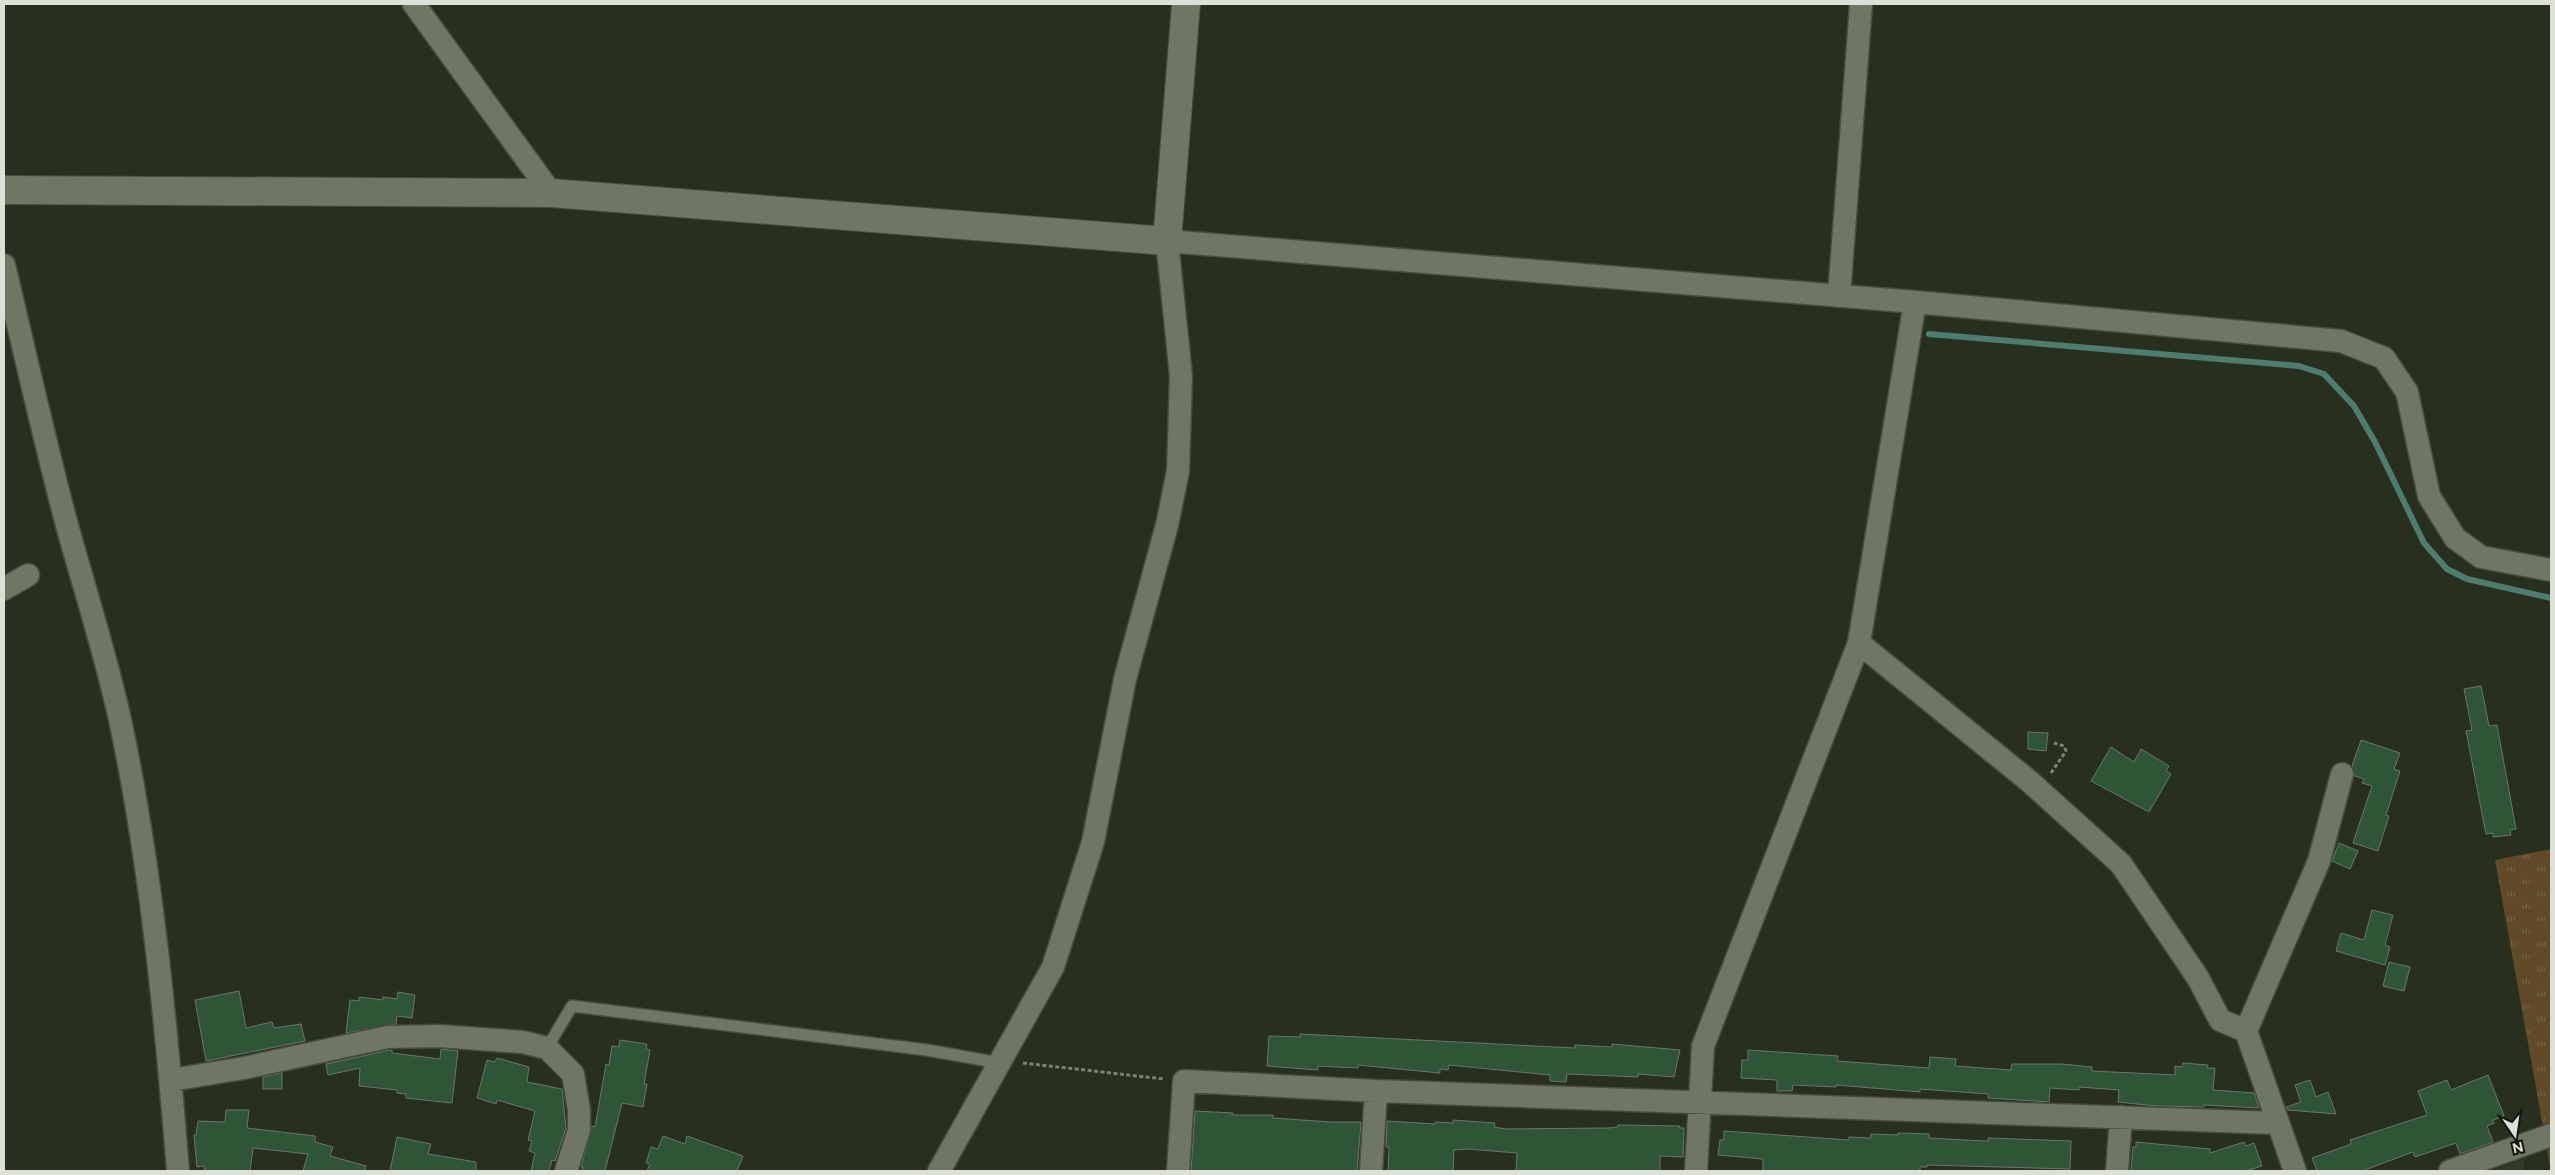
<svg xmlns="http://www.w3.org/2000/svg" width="2555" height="1175" font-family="Figtree,sans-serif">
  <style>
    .built { fill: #323a26 }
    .grass { fill: url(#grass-tufts) }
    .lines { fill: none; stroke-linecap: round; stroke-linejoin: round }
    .stream { stroke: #4c7d6f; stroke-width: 6 }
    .building { fill: #2e5636; stroke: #68776a }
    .service-casing { stroke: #474b3e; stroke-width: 14 }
    .minor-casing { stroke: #474b3e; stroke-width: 25 }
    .tertiary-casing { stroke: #474b3e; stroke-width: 30 }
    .path { stroke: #7d8275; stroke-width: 3; stroke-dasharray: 4 2.5; stroke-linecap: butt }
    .service { stroke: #6f7664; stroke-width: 11 }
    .minor { stroke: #6f7664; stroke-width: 22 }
    .tertiary { stroke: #6f7664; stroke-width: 28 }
  </style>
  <defs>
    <pattern id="grass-tufts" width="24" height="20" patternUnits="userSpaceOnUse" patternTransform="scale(1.25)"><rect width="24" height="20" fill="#604a27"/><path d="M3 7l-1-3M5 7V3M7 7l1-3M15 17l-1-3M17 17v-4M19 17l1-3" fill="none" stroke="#766446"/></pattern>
  </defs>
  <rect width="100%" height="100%" fill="#292f1f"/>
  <path class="built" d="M2523,1159L2525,1171H2492Z"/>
  <path class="grass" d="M2551,849V1171L2495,860Z"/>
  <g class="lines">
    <path class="stream" d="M1929,334L2299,366L2324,374L2354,406L2375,442L2424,543L2447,569L2467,579L2551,598"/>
  </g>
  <path class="building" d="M2481,686L2489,726L2497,725L2516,829L2510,830L2511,835L2493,837V833L2486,834L2466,731L2472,730L2464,689Z
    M2028,732L2048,733L2046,751L2028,749Z
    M2361,740L2400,753L2394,769L2400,771L2386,815L2389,816L2378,851L2353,843L2372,786L2362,783L2364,779L2355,776L2352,766Z
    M2111,747L2134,762L2141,749L2169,766L2166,771L2171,774L2149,812L2091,781Z
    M2339,843L2358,851L2350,869L2332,861Z
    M2372,910L2393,915L2385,945L2390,947L2385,965L2336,951L2341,933L2364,940Z
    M2389,962L2410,967L2404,991L2383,986Z
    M239,991L246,1028L272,1022L274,1028L301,1024L305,1041L206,1061L195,1000Z
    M398,992L415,995L412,1018L397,1016L396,1024L346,1033L350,1000L359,1001V997L383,1000V997L397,999Z
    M1300,1034L1575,1048V1045L1612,1047V1044L1680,1050L1674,1077L1638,1074V1077L1567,1074L1566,1082L1550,1081V1075L1449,1065L1448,1070L1440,1069V1073L1358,1065V1068L1318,1066V1070L1267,1066L1269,1036L1300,1037Z
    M620,1040L647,1044L646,1049L650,1050L644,1084H647L643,1107L622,1103L605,1171H582L583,1167H581L592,1126L595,1127L606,1064L609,1065L612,1046L619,1047Z
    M441,1049L458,1051L452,1103L406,1098V1094L397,1093V1090L359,1086L360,1068L328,1075L326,1064L390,1050H392V1053L440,1059Z
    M1748,1050L1838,1056L1837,1061L1929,1068L1930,1057L1956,1059L1955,1066L2011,1070L2012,1064H2062L2092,1067V1071L2175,1075V1066L2182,1067L2183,1063L2208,1065L2207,1068H2215L2213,1090L2254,1093L2259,1108L2204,1105V1107L2156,1106L2118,1102L2119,1090L2079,1087V1090L2050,1088L2049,1102L1988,1098V1094L1920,1089V1092L1836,1085V1087L1793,1085L1792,1091H1777V1080L1741,1078L1742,1060H1748Z
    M497,1058L529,1067L527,1082L562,1089L566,1128L555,1161L552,1160L549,1171H531L535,1153L529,1151L532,1141L528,1140L535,1111L497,1100L496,1104L477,1098L487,1060L495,1062Z
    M282,1073V1089H263V1077Z
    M2488,1075L2504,1116L2493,1120L2494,1123L2487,1126L2493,1142L2460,1154L2456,1143L2415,1157L2413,1152L2362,1171H2317L2312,1158L2349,1145L2351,1144L2350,1140L2427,1115L2418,1091L2447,1080L2451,1090Z
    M2310,1080L2316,1097L2328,1092L2336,1114L2288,1110L2286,1107L2301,1102L2295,1085Z
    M226,1110H249L247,1128L315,1136V1142L333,1147L330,1156L366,1166L365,1171H303L308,1154L253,1148L250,1171H205L204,1166L197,1167L194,1135H196L198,1121L225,1122Z
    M1195,1111L1233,1113V1115H1273V1118L1331,1122H1361L1357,1171H1191Z
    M1453,1120L1495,1123L1494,1127L1506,1129L1608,1128L1618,1127V1125L1680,1126L1679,1128H1684L1683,1157L1660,1156V1171H1516L1517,1153L1467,1149L1454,1150L1453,1171H1388L1389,1147H1386L1387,1121L1435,1124L1436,1122L1453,1123Z
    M1724,1131L1849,1140V1137L1871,1138V1134L1898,1135V1133L1929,1134V1138L1984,1141H1988V1138L2071,1141L2070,1169L1927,1165V1167H1920V1171H1763V1159L1718,1155L1720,1140H1724Z
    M663,1136L685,1144L687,1136L743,1156L737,1171H647L650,1164L646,1163L651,1147L658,1149Z
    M397,1137L431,1144L428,1154L476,1162V1171H390Z
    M2136,1142L2210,1149V1153L2244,1142L2246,1146L2254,1143L2262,1166L2245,1171H2135L2131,1170L2133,1147H2136Z"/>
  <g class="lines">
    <g class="service-casing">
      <path id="service" d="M547,1048L572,1006L927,1050L1000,1063"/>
    </g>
    <g class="minor-casing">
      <path id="minor" d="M414,4L551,193
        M4,265C24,349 43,434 65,518C84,588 107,657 122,729C152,874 166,1023 178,1171
        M1839,296L1861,4
        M4,589L28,575
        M1859,643L2029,781L2121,864L2198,978L2220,1020L2246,1031
        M171,1080L244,1068L388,1037L439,1036L522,1042L547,1048L573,1074L579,1110V1130L566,1171
        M939,1171L1053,967L1093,842L1125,679L1167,525L1178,471L1181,376L1167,241L1915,302L2341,341L2384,358L2407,392L2429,496L2455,538L2481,557L2551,570
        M1178,1171L1184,1081L1376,1091L2276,1123
        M1371,1171L1376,1091
        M1696,1171L1703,1046L1859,643L1915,302
        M2117,1171L2121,1117
        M2295,1171L2246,1031L2319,861L2342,774
        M2450,1171L2551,1135"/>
    </g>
    <g class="tertiary-casing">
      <path id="tertiary" d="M4,190L551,193L1167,241L1186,4"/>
    </g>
    <path class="path" d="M2051,773L2066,751L2064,746L2054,743
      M1023,1063L1164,1079"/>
    <use href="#service" class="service"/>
    <use href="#minor" class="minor"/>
    <use href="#tertiary" class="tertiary"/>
  </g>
  <rect width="2555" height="1175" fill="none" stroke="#dce0d6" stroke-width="10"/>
  <g transform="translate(2515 1135) rotate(167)" stroke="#13160f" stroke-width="4" paint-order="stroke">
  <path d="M0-4L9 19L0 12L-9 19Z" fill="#dce0d6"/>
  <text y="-8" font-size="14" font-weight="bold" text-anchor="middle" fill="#dce0d6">N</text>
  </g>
</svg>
